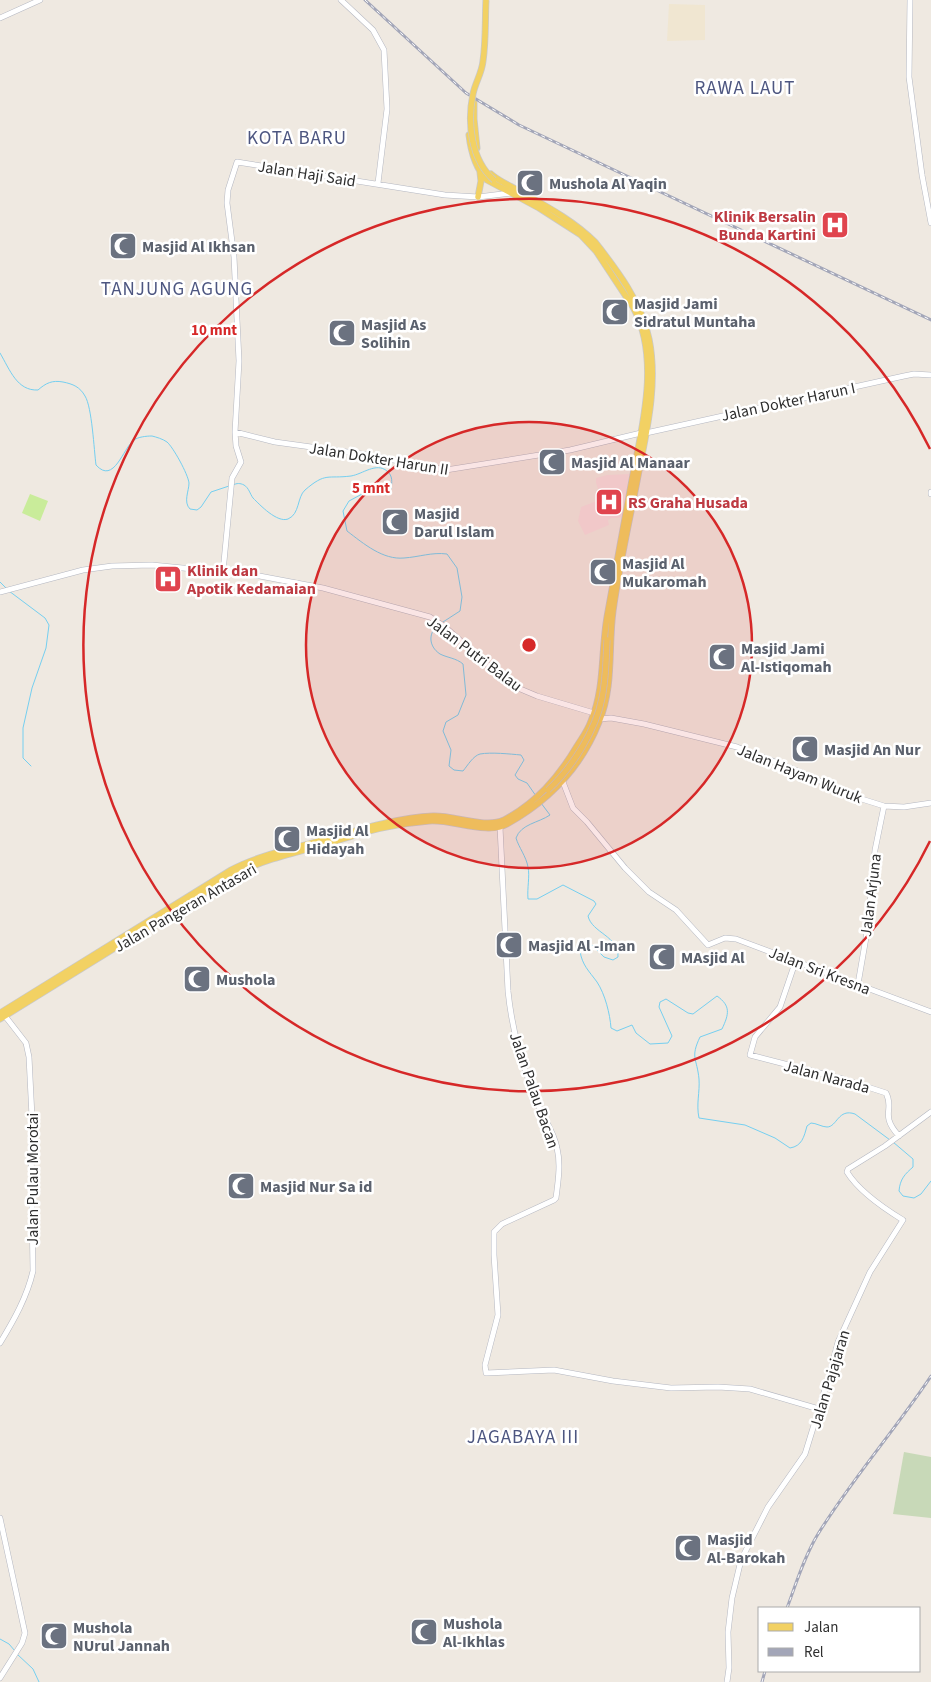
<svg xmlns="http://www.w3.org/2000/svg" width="931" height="1682" font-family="'Source Sans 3',sans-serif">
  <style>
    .education { fill: #f0e6d1 }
    .medical { fill: #f5dfe0 }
    .cemetery { fill: #c8d9b8 }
    .pitch { fill: #c9ec9a }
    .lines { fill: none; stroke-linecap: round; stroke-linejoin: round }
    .stream { stroke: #75cff0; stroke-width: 1 }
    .secondary-casing { stroke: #b4b7c1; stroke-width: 6 }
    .primary-casing { stroke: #c9c9c9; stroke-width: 7 }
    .secondary { stroke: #fff; stroke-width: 5 }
    .primary { stroke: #f2d163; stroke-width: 5.5 }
    .rail-casing { stroke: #a3a6b8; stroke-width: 3 }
    .rail { stroke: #fff; stroke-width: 1; stroke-dasharray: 4; stroke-linecap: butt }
    .primary-bridge-casing { stroke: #c9c9c9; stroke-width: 7; stroke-linecap: butt }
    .primary-bridge { stroke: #f2d163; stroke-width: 5.5 }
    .ring { fill: none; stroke: #d62828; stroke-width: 2.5 }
    .labels { text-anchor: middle; stroke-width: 5; stroke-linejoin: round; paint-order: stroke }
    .street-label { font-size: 16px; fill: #2e2e2e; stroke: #fff }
    .worship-label { font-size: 16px; font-weight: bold; fill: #5b616d; stroke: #fff; text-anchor: start }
    .health-label { font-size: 16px; font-weight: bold; fill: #be3a42; stroke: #fff; text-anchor: start }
    .quarter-label { font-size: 19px; letter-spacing: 1px; fill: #4d5680; stroke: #fff }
    .centre { fill: #d62828; stroke: #fff; stroke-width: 2.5 }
    .ring-label { font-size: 15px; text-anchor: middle; font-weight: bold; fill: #d62828; stroke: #fff; stroke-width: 5; stroke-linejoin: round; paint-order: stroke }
  </style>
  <rect width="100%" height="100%" fill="#efe9e1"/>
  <path class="education" d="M669,4L705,5V40L667,41Z"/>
  <path class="medical" d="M629,474L622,517L617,518H611L608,520L609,525L585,535L578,521L581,507L607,497L598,489L596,483V478L607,475Z"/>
  <path class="cemetery" d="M904,1452L931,1457V1518L893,1514Z"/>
  <path class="pitch" d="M30,494L48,501L40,521L22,513Z"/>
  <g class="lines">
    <path class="stream" d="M0,353C10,370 17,391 38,390C46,383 52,380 63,382C73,384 80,387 85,396C92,407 94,450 96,465C114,485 123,448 134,440C138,437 146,436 152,436C156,437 163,439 167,442C173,447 188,474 189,483C189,491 183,502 190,509L197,510L201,507L211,492L229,486
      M233,485C237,483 240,483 244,485C249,488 250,494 253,498C260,505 277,523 288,519C300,514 297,497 305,490C326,472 327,479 351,476C363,474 376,462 387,471C393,476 392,482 391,489L379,495L364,493L349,501L343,511L347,531C364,544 383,560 404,558C419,557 432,552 447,554L457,568L462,597L460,611L443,622
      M0,582L6,588
      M9,591L45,618L49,625L46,648L32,688L23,728V758L31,766
      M439,624C428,632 428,646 440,654C448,658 456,658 463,664L466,695L458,715L446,722L443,731L451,750L449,766L454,770L463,771C468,765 473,756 480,754C491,752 510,754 521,755L524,760L515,775L518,779L527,783L536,796
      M541,803L550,815C538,823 521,824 516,838C519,848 526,856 528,867C530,876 527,888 528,899H537L563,885L594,901L596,904L588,916C592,933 619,936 618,957L613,960L604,957L592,945L581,948L580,951C582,965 589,971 597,982C605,994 610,1014 611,1028L617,1031L632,1025L636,1033L650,1044L668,1043L672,1036L659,1007L660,1002L666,999L688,1013L693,1014L717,996C731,1006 729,1014 722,1029L700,1037C690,1058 697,1058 699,1079C700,1092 696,1104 699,1118L745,1125L775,1138L790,1148C802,1146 804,1137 807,1126L811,1123C816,1123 822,1127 827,1127C837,1127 838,1108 855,1114L890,1140
      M893,1142L913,1159V1167C905,1174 900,1179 899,1191L903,1196L914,1198L921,1194L931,1181
      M0,1639L9,1644L15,1651
      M17,1654L33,1669L39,1682"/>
    <g class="secondary-casing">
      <path id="secondary" d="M341,0L373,30L384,50L387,109L378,183
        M910,0L909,77L922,175L931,223
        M0,18L40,0
        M235,432L275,442L362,454L446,470L570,450L641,433
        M646,433L904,376L914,374L931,375
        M931,492V494
        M223,572L232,478L241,462L236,446L235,432L239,361L234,257L227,203L228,190L237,162L445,195L478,197L511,193
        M0,592L83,570L112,566L152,565L254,575L323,588L430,617L444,626L489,666L518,688L537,696L594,713
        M600,719L611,718L644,724L737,747L798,771L852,796L884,806L904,807L931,803
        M563,782L573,808L587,822L625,868L649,892L676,910L708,945L725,938L736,939L931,1012
        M500,827L508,991C512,1031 522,1064 537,1102C543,1117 554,1132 557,1148C561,1164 558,1182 556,1198L554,1200L502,1224L494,1232V1255L498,1315L485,1365L486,1373L554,1370L613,1381L671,1388L718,1387L750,1389L819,1409
        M796,960L780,1007L755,1037L750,1055L843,1079L886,1093C895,1110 879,1114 899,1136
        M858,984L868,926L875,850L884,806
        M0,1343C14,1320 27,1297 33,1271L31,1144L32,1117L29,1057L26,1043L5,1016
        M0,1518L25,1633L22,1643L0,1678
        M727,1682L729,1668L728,1632L732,1598L741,1560L768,1507L805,1454L830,1373L838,1342L870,1272L903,1220C885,1209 858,1190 847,1172L848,1169L885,1146L931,1112"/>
    </g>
    <g class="primary-casing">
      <path id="primary" d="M474,103V119L477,148
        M478,197L481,181L480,172
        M0,1013L231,870C259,855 292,849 323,840C359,830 395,818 433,816C454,815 485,829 504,820C536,803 558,778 577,746C582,738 588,730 591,721C605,688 601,652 607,617C615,571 624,526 632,480C642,427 661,358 633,307L596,251L581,235L539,208L487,180C475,168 471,152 469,135
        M0,1019L228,878C256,862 288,854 320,846C335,842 350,836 365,832C386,826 408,823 429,821C452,819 487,835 507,824C550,800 581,768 599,722C614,686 608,648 613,611C620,560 632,510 641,460C649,421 657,378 649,339C642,303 617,270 595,242C574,221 546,206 521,192C511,186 500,182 491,174"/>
    </g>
    <use href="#secondary" class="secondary"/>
    <use href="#primary" class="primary"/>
    <g class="rail-casing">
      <path id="rail" d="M365,0L466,93L519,125L931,320
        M787,1608C796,1584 804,1557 818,1534C852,1479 895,1430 931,1376
        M762,1682L765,1671"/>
    </g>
    <use href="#rail" class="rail"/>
    <g class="primary-bridge-casing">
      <path id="primary-bridge" d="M486,0C485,20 486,41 483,61C482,73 475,83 473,94C467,123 471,160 494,180
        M548,790C572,768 596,730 602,698C606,679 606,660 607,640"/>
    </g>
    <use href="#primary-bridge" class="primary-bridge"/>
  </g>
  <circle cx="529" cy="645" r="223" fill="#d62828" fill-opacity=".12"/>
  <g class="ring">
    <circle cx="529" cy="645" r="223"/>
    <path d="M930 841A446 446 0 1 1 930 449"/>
  </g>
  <defs>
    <g id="mosque-square" transform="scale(1.4375)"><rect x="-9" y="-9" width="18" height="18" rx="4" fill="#6b7280" stroke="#fff"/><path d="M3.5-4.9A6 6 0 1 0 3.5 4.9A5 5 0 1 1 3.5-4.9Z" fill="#fff"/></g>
    <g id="hospital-square" transform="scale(1.4375)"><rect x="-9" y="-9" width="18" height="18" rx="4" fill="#e0444e" stroke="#fff"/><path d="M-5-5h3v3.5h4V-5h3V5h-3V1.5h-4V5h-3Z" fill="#fff"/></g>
  </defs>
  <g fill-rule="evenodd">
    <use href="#mosque-square" x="530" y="183"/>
    <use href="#hospital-square" x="835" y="225"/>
    <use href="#mosque-square" x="123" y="246"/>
    <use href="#mosque-square" x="615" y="312"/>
    <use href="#mosque-square" x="342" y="333"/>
    <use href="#mosque-square" x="552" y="462"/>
    <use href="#hospital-square" x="609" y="502"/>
    <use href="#mosque-square" x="395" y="522"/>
    <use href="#mosque-square" x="603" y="572"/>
    <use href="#hospital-square" x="168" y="579"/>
    <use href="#mosque-square" x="722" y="657"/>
    <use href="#mosque-square" x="805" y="749"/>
    <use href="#mosque-square" x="287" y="839"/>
    <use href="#mosque-square" x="509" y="945"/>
    <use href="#mosque-square" x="662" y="957"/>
    <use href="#mosque-square" x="197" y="979"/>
    <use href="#mosque-square" x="241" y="1186"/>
    <use href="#mosque-square" x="688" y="1548"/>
    <use href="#mosque-square" x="424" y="1632"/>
    <use href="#mosque-square" x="54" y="1636"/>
  </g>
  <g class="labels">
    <g class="street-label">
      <text transform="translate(307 173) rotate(9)" y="6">Jalan Haji Said</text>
      <text transform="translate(788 401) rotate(-12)" y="6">Jalan Dokter Harun I</text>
      <text transform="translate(379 458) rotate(9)" y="6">Jalan Dokter Harun II</text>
      <text transform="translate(475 653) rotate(37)" y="6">Jalan Putri Balau</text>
      <text transform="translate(800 773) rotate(22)" y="6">Jalan Hayam Wuruk</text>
      <text transform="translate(870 895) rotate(-83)" y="6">Jalan Arjuna</text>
      <text transform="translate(185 907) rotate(-30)" y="6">Jalan Pangeran Antasari</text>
      <text transform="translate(820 970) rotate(21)" y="6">Jalan Sri Kresna</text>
      <text transform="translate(827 1076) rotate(15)" y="6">Jalan Narada</text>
      <text transform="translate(535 1090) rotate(71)" y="6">Jalan Palau Bacan</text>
      <text transform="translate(32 1179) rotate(-90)" y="6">Jalan Pulau Morotai</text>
      <text transform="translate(829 1379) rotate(-73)" y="6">Jalan Pajajaran</text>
    </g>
    <g class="worship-label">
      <text x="549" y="189">Mushola Al Yaqin</text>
      <text x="142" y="252">Masjid Al Ikhsan</text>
      <text x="634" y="309">Masjid Jami<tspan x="634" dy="18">Sidratul Muntaha</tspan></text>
      <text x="361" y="330">Masjid As<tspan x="361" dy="18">Solihin</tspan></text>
      <text x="571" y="468">Masjid Al Manaar</text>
      <text x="414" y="519">Masjid<tspan x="414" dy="18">Darul Islam</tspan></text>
      <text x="622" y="569">Masjid Al<tspan x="622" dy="18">Mukaromah</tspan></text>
      <text x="741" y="654">Masjid Jami<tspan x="741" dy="18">Al-Istiqomah</tspan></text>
      <text x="824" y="755">Masjid An Nur</text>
      <text x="306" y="836">Masjid Al<tspan x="306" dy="18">Hidayah</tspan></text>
      <text x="528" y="951">Masjid Al -Iman</text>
      <text x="681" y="963">MAsjid Al</text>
      <text x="216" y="985">Mushola</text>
      <text x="260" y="1192">Masjid Nur Sa id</text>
      <text x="707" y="1545">Masjid<tspan x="707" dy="18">Al-Barokah</tspan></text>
      <text x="443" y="1629">Mushola<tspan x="443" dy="18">Al-Ikhlas</tspan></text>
      <text x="73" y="1633">Mushola<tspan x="73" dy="18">NUrul Jannah</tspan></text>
    </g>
    <g class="health-label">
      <text x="816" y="222" text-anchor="end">Klinik Bersalin<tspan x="816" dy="18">Bunda Kartini</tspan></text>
      <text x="628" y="508">RS Graha Husada</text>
      <text x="187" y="576">Klinik dan<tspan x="187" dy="18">Apotik Kedamaian</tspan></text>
    </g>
    <g class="quarter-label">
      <text x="745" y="94">RAWA LAUT</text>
      <text x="297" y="144">KOTA BARU</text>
      <text x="177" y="295">TANJUNG AGUNG</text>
      <text x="523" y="1443">JAGABAYA III</text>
    </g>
  </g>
  <circle cx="529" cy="645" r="8" class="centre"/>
  <g class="ring-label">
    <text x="214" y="335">10 mnt</text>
    <text x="371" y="493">5 mnt</text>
  </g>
  <rect x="758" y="1607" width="162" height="65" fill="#ffffff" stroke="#ababab"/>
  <rect x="768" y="1623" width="25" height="8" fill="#f2d163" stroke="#ababab"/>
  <text x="804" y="1632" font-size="15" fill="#2e2e2e">Jalan</text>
  <rect x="768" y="1648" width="25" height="8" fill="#a3a6b8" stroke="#ababab"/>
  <text x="804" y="1657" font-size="15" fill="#2e2e2e">Rel</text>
</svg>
